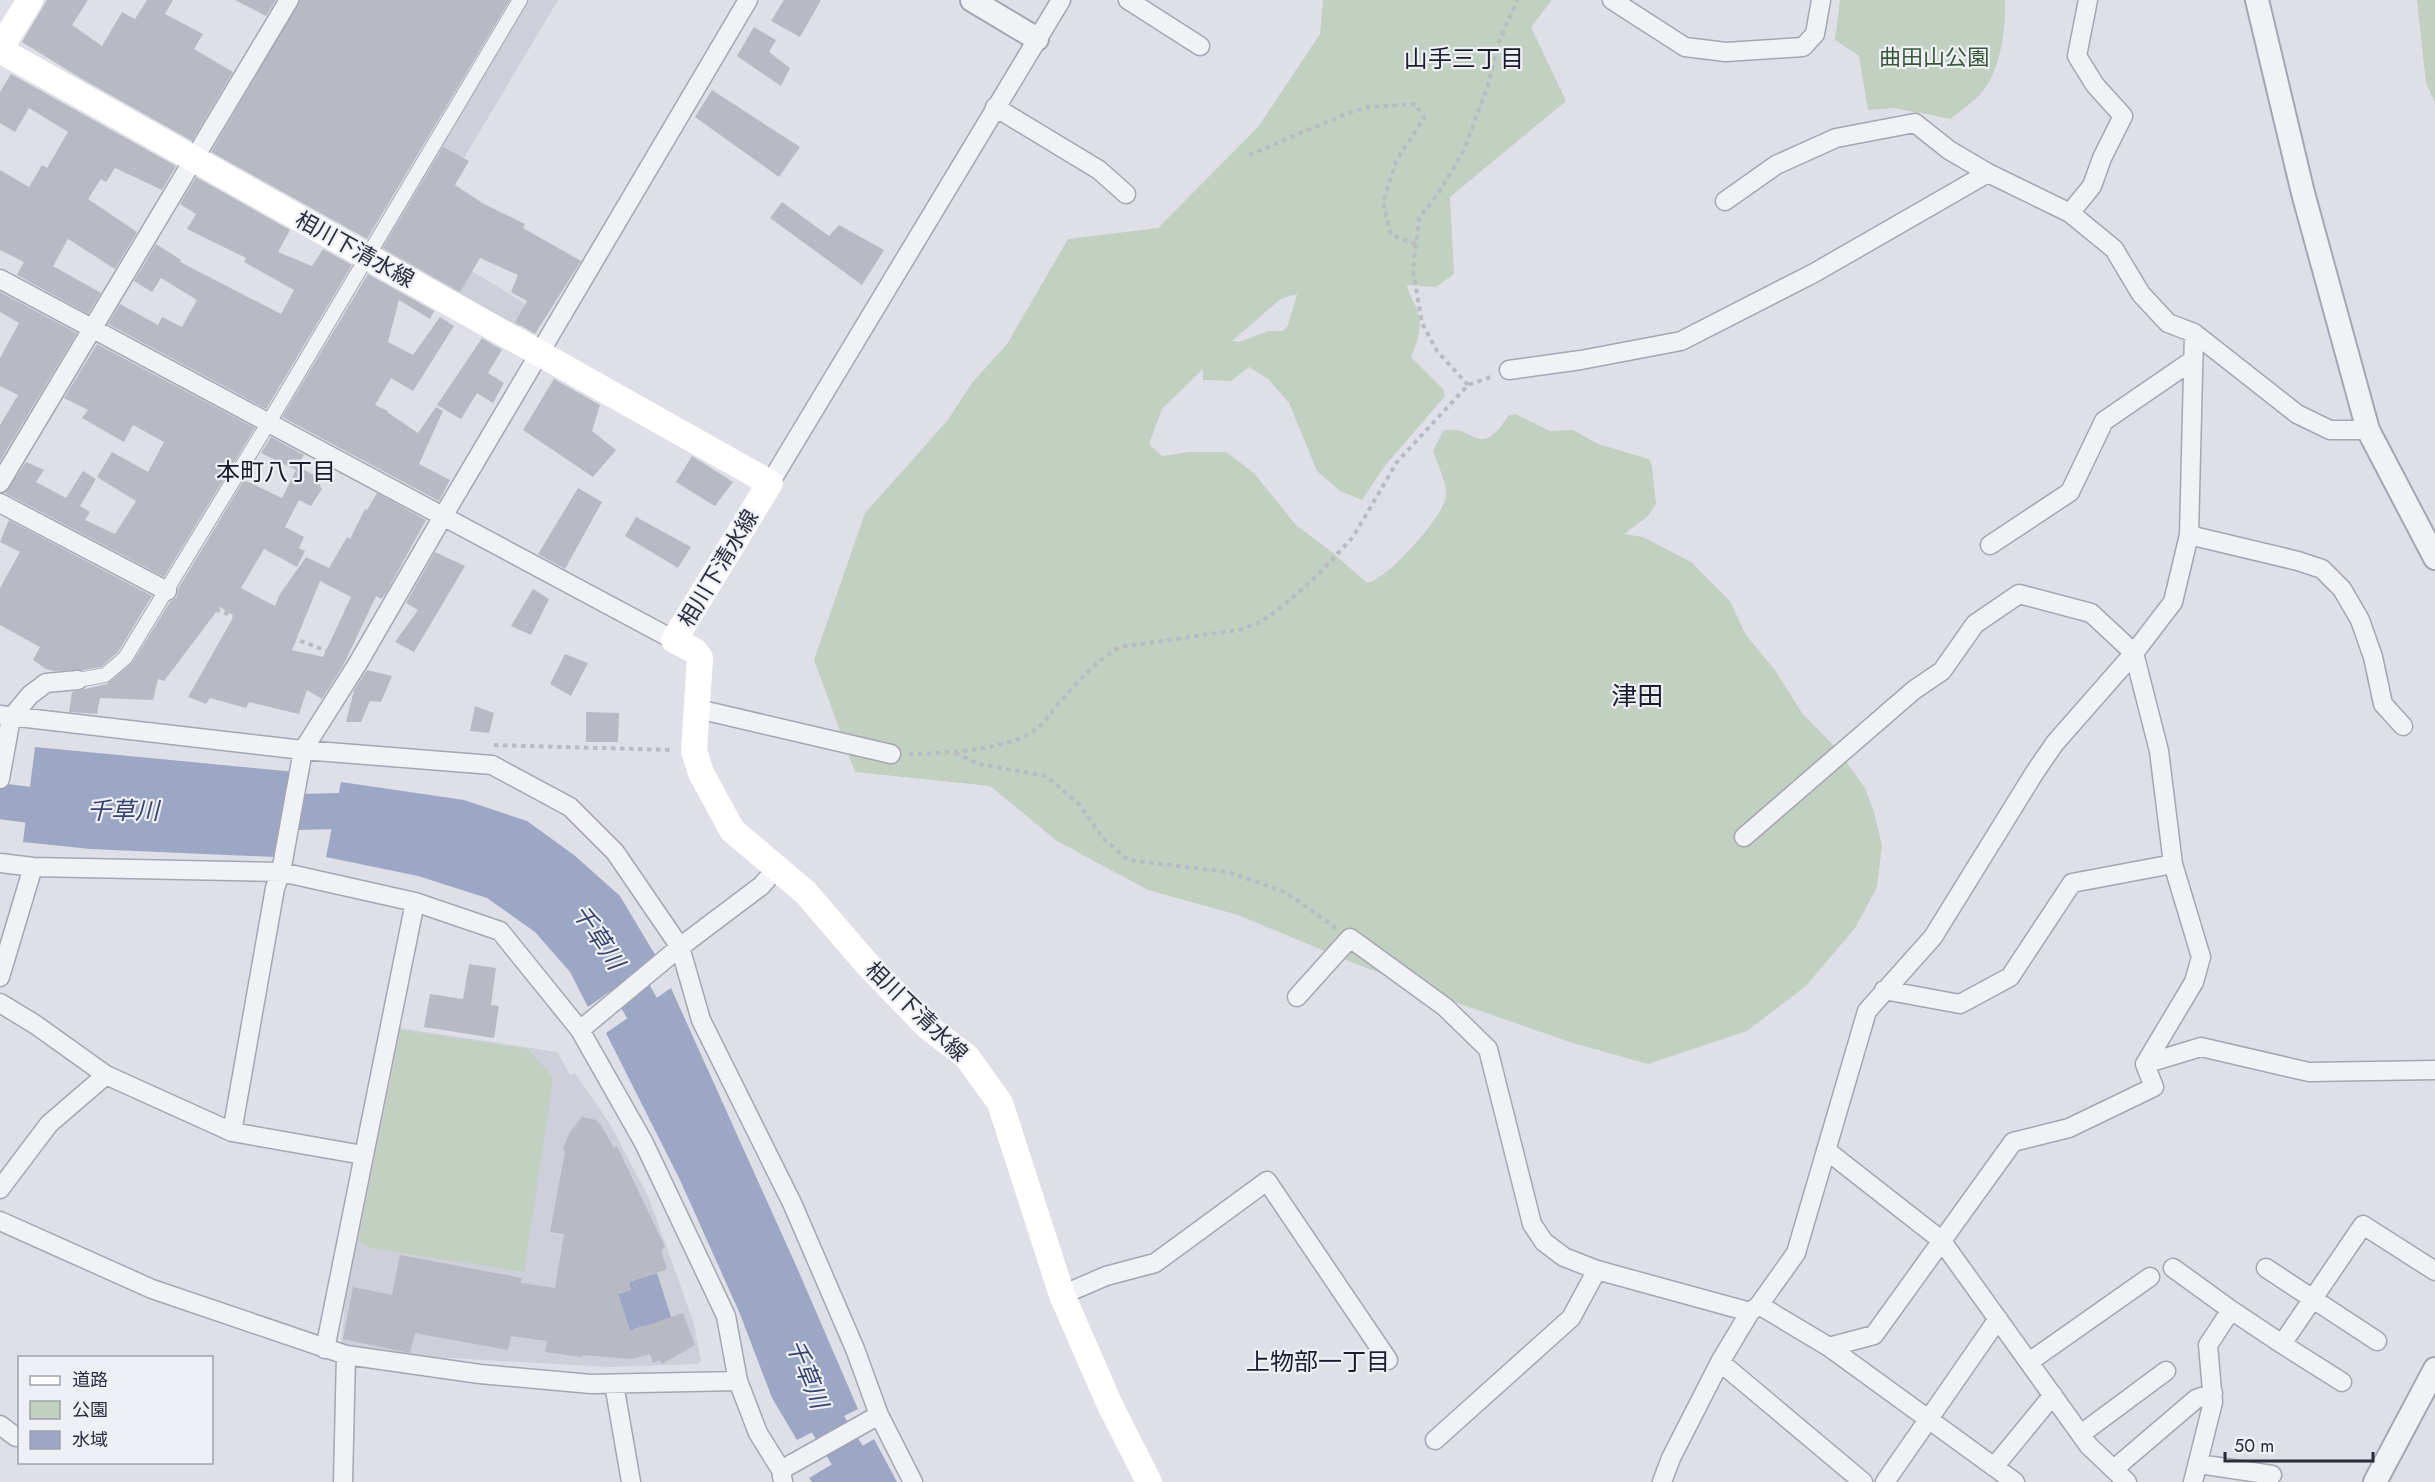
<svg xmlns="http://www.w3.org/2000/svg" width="2435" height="1482" font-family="Jost,'Noto Sans JP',sans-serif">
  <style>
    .built { fill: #cdcfd9 }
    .green { fill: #c1d0c1; fill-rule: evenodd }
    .water { fill: #9ca7c5 }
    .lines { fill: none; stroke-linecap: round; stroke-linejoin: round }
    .river { stroke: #9ca7c5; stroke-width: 36 }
    .building { fill: #b7b9c3; fill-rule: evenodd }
    .pedestrian-casing { stroke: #a5a6b1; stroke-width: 16 }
    .minor-casing { stroke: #a5a6b1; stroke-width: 21 }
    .tertiary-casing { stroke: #a5a6b1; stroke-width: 26 }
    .path { stroke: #b9bbc2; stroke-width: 4; stroke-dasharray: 4.5 4.5; stroke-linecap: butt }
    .pedestrian { stroke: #f1f2f6; stroke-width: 14 }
    .minor { stroke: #f1f2f6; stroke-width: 18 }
    .tertiary { stroke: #f1f2f6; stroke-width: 22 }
    .secondary { stroke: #fff; stroke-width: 26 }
    .labels { text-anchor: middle; stroke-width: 4.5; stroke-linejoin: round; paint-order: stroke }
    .park-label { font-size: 22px; fill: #385839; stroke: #eef0f5 }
    .street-label { font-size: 22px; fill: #292c3d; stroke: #eef0f5 }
    .neighbourhood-label { font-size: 24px; fill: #1b1d2e; stroke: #eef0f5 }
    .water-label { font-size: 24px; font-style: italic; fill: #36436e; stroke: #eef0f5 }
    .quarter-label { font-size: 26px; fill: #1b1d2e; stroke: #eef0f5 }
  </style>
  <rect width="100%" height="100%" fill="#dfe0e7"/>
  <path class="built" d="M526,0H558L417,237L530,307L515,334L378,254Z
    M399,1028L557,1052L570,1075L575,1073L610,1124L649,1198L693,1321L701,1360L698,1364L609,1367L378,1354L341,1345L350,1253Z"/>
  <path class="green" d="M1323,0H1552L1531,27L1566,101L1450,197L1454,274L1436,287L1407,285C1409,293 1412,299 1416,307C1424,325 1418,340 1411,357L1443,389L1445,396L1384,467L1362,500L1340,491L1317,471L1289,403L1268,379L1249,367L1231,381L1203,380V369L1162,409L1149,444L1162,456L1189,452H1226L1254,473L1296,525L1332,552L1367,583C1387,580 1444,516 1446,496C1448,487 1437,462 1433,451L1443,431C1475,422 1478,463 1508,416L1515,414L1550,431L1573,430L1598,444L1649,459L1652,466L1656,504L1647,517L1624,534L1643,537L1691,562L1730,601L1746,635L1775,670L1802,713L1838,750L1865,788L1873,809L1882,845L1877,887L1855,928L1806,986L1747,1031L1648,1064L1573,1043L1463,1005L1346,960L1238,915L1148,890L1057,841L990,786L855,772L814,660L865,513L947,421L972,383L1007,344L1068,239L1158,228L1258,127L1320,34ZM1297,294L1288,325L1283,331H1268L1239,342L1232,341L1282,298Z
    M1840,0H2005C2006,28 2001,68 1983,91C1975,101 1961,110 1951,119L1894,108L1868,110L1859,56L1835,40Z
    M2417,0H2435V102L2426,83Z
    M401,1030L528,1049L553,1078L524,1272L370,1248L358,1241Z"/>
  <path class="water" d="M35,747L296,772L276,857L90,849L23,842Z
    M341,782L464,800L527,821L574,855L620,896L657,958L588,1007L570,972L535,932L487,898L418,876L326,857Z
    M671,988L798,1270L858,1409L797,1440L772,1398L740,1314L680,1180L606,1033Z
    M657,1273L679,1342L651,1351L643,1326L630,1331L618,1294L631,1290L629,1282Z
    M874,1439L897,1482H812L809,1478Z"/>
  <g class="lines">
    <path class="river" d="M0,801L77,811
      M252,813L383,810
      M611,954L646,1015L664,1053
      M807,1381L816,1405L864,1482"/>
  </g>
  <path class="building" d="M47,0H88L72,25L102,46L122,12L135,19L147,0H173L165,14L203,34L194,49L233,72L192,141L82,79L22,42Z
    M235,0H276L266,16Z
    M300,0H510L367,239L211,152Z
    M784,0H821L800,37L771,21Z
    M754,27L776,40L769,52L790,68L781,86L737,56Z
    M11,74L176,166L162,190L115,168L106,182L101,179L88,199L137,232L115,269L68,239L53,266L101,293L88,314L17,275L24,262L0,250V170L29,187L42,165L47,168L68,132L29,108L15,132L0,123V92Z
    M712,90L800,147L779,177L695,117Z
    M443,147L469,161L455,185L484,204L525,224L523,228L581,261L535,334L515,322L527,301L511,292L518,275L480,258L460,292L383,248Z
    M196,177L290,230L278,252L312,266L323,249L352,265L266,409L108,324L120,304L158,325L162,317L182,327L197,300L161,278L152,292L134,281L156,244L181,260L180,262L281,314L294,290L244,262L246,258L187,229L196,214L180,204Z
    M782,202L829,236L839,225L884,250L862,285L770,218Z
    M368,274L434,311L430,319L399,300L388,342L413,355L440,317L454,326L413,391L391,378L375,405L388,411L387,412L418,433L436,407L443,411L419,464L450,480L439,501L282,417Z
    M0,292L77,333L0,461V425L18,395L0,386V358L19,323L0,312Z
    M482,338L502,350L488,373L504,383L493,403L477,393L461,419L437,405Z
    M97,344L255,428L164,577L5,493L26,462L44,470L36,482L66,498L83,471L96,479L80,506L90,512L85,520L115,534L136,501L97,477L112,452L148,472L164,442L133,425L124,442L82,418L88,410L64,398Z
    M554,379L600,405L592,431L616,450L593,477L523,430Z
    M271,437L304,455L298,466L315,476L322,489L311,506L299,500L285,527L304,537L299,548L305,551L297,567L264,549L241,588L275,606L280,594L306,557L329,568L347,537L350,539L365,509L367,510L377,493L426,520L386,593L381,599L376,596L344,664L322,699L307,690L299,714L249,702L246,708L210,698L206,704L188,697L234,616L220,607L164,681L158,679L153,700L100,698L97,714L69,712L72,692L107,684L132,663L170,602L177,597L178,589L244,480L282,498L296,470L261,453ZM320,581L351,597L323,657L292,650Z
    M692,456L733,482L715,506L676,482Z
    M578,488L602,502L565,569L538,554Z
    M636,517L691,547L678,568L625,536Z
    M9,520L152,596L118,652L101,667L83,670L54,671L46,669L33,660L40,647L0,625V588L20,552L0,542Z
    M435,552L465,566L414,652L395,642L418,610L406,603Z
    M533,589L549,599L531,635L511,626Z
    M565,654L588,663L571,696L550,684Z
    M367,670L392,676L381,702L370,701L361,722H346L354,690Z
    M475,706L494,713L489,733L470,731Z
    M586,712L619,713L618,742H586Z
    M469,964L496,968L491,1005L499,1006L494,1038L424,1027L430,994L463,999Z
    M582,1117L596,1120L601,1125L614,1148L617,1146L665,1247L661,1251L667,1269L629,1282L631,1290L618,1294L630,1331L683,1313L695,1345L662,1364L660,1360L653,1363L650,1354L631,1359L583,1355L582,1357L545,1352L547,1341L511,1336L508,1350L415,1333L410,1353L343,1339L353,1287L392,1295L400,1255L522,1278L521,1283L555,1288L564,1234L550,1232L565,1152L563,1148L570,1132Z"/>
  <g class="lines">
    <g class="pedestrian-casing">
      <path id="pedestrian" d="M78,680L105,675L125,658L269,422L520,0"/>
    </g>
    <g class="minor-casing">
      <path id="minor" d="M1128,0L1200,46
        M1612,0L1685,47L1726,52L1803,47L1815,34L1821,0
        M995,107L1099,170L1126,194
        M1725,201L1776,165L1836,138L1915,123L1949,150L1988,173L2070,213L2114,249L2141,294L2168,323L2194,333L2297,414L2330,430H2368
        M2070,213L2092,186L2102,158L2123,116L2095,85L2077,56L2088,0
        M0,279L674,640
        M1509,370L1581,360L1681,341L1814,273L1988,173
        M0,483L289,0
        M770,483L1061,0
        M0,503L167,591
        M2189,535L2298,561L2322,569L2342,589L2360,620L2373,657L2383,704L2403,726
        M1990,545L2070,492L2104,421L2193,360
        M698,709L891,754
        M0,715L303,750L492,765L570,807L615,852L680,947L701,1020L792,1203L855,1349L879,1415L913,1482
        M0,779L11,718L30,695L46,683L78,680
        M1744,837L1914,690L1942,671L1975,624L2019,594L2091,613L2134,653L2159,751L2173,864L2201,957L2194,982L2145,1064L2154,1087L2069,1128L2013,1142L1874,1335L1829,1347L1759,1305
        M0,863L33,867L281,872L415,902L500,931L580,1030L644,1143L726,1316L738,1381L758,1433L781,1470L783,1482
        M0,977L33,867
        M1884,990L1960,1004L2010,977L2072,883L2173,864
        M1297,997L1350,938L1445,1007L1488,1049L1532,1224L1544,1242L1564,1257L1597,1270L1750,1312
        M0,1003L36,1025L106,1075L232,1132L363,1155
        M580,1030L680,947L761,886L777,868
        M2145,1064L2201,1047L2309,1072L2435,1070
        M232,1132L275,888L281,872L303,750L358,663L442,518L748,0
        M1826,1150L1941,1240L2089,1446L2127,1482
        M0,1189L49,1124L106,1075
        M0,1221L152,1289L346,1355L480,1374L591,1384L738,1381
        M2173,1268L2231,1310
        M2266,1268L2377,1341
        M1062,1295L1106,1276L1155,1263L1267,1181L1388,1360
        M2282,1344L2342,1382
        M1829,1347L2015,1482
        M325,1349L415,902
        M1720,1362L1863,1482
        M2029,1362L2150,1277
        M614,1384L631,1482
        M0,1425L16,1437
        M2081,1434L2166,1371
        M1435,1440L1571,1318L1597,1270
        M2199,1464L2272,1475
        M1994,1467L2053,1395
        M2114,1469L2196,1399L2213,1393
        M781,1470L879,1415
        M343,1482L346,1355
        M1662,1482L1671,1458L1720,1362L1750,1312L1759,1305L1796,1253L1867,1011L1933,937L2035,772L2055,743L2134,653L2173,602L2189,535L2194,333
        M1885,1482L1998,1319
        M2193,1482L2213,1402L2208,1345L2231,1310L2282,1344L2363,1225L2435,1271"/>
    </g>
    <g class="tertiary-casing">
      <path id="tertiary" d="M972,0L1037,39
        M2257,0L2303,193L2368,430L2435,558
        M2375,1482L2435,1369"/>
    </g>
    <path class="path" d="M1249,155L1348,113L1369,107L1415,104L1424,118L1396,161L1383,203L1391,235L1416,244
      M1468,385L1437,351L1422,323L1413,271L1419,218L1438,194L1463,152L1488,85L1498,44L1517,0
      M182,597L341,656
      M494,745L672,750
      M955,753L979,764L1046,776L1079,804L1103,838L1128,860L1228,872L1285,892L1336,928
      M909,754C945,753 1005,751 1035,730C1042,725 1048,716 1054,709C1074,687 1094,660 1121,647L1238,630L1261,622L1284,605L1317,576L1353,537L1397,462L1468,385L1493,376"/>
    <use href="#pedestrian" class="pedestrian"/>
    <use href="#minor" class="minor"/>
    <use href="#tertiary" class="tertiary"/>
    <path class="secondary" d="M0,49L30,0
      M0,50L770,483L674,640L695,651L700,658L694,751L701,773L732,830L806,893L868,965L928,1027L967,1057L1000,1103L1062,1295L1109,1403L1149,1482"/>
  </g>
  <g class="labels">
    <g class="park-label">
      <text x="1934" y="65">曲田山公園</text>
    </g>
    <g class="street-label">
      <text transform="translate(355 249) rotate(29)" y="8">相川下清水線</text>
      <text transform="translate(718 568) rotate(-59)" y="8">相川下清水線</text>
      <text transform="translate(917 1011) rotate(44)" y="8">相川下清水線</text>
    </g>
    <g class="neighbourhood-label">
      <text x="1464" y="67">山手三丁目</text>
      <text x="276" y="480">本町八丁目</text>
      <text x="1318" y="1370">上物部一丁目</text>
    </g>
    <g class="water-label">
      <text x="123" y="819">千草川</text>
      <text transform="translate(598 937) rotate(56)" y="8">千草川</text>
      <text transform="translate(807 1374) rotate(68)" y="8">千草川</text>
    </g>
    <g class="quarter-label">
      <text x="1637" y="705">津田</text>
    </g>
  </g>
  <rect x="18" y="1356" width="195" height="108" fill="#eef0f5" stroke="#9fa2ab" stroke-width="1.5"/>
  <rect x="30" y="1376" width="30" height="9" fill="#ffffff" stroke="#9fa2ab" stroke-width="1.5"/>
  <text x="72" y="1386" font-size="18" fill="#292c3d">道路</text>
  <rect x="30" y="1401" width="30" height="18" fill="#c1d0c1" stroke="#9fa2ab" stroke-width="1.5"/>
  <text x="72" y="1416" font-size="18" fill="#292c3d">公園</text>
  <rect x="30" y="1431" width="30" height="18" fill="#9ca7c5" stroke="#9fa2ab" stroke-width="1.5"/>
  <text x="72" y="1446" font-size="18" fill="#292c3d">水域</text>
  <path d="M2225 1452v9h148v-9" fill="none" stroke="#292c3d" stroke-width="3"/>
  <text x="2234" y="1452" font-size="18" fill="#292c3d" stroke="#eef0f5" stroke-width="4.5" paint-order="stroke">50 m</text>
</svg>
